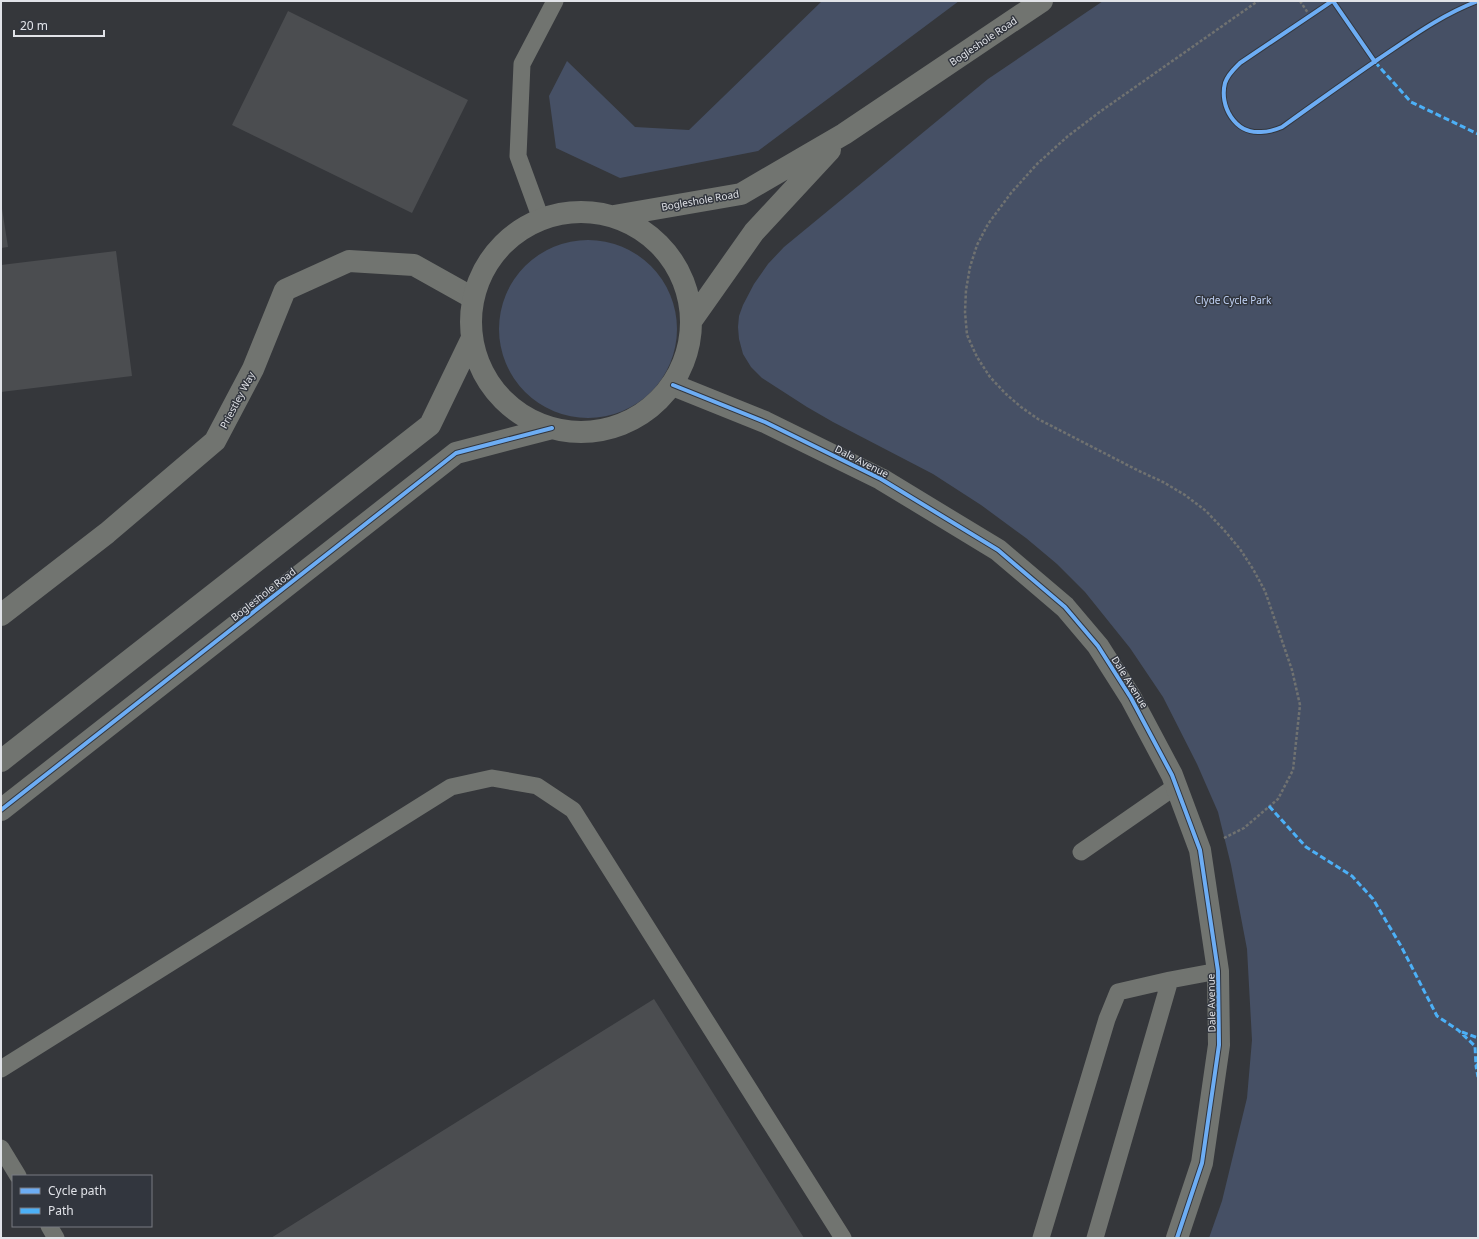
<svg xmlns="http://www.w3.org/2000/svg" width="1479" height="1239" font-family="'Noto Sans',sans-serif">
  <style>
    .green { fill: #465065 }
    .building { fill: #4b4d50 }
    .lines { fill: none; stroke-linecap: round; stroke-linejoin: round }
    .path { stroke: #707271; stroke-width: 2.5; stroke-dasharray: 3 2; stroke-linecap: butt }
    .service { stroke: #717470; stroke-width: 17 }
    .minor { stroke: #717470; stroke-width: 22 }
    .tertiary { stroke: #717470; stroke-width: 22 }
    .quiet { stroke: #4cb0f7; stroke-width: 3; stroke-dasharray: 6 3; stroke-linecap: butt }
    .cycleway-casing { stroke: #32363e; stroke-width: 6 }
    .cycleway { stroke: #6dadf4; stroke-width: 4 }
    .labels { text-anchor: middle; stroke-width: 3; stroke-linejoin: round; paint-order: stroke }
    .street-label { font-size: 10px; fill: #e1e3e8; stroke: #32363e }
    .park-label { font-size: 10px; fill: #c1d3f6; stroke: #32363e }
  </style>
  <rect width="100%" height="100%" fill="#35373b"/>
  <path class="green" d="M822,1H959L758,151L620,178L556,148L549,96L567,61L635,127L689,130Z
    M1103,1H1478V1238H1209L1222,1201L1247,1098L1252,1040L1247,949L1231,865L1218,812L1197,764L1163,697L1130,648L1085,592L1057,564L1026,538L981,505L933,474L833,422L807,407L762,378L751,367L743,354L739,339L738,327L739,316L743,305L754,284L768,264L784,247L988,79Z
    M499 329a89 89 0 1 1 178 0a89 89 0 1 1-178 0Z"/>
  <path class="building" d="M288,11L468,100L412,213L232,125Z
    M1,202L8,247L1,248Z
    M116,251L132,376L1,392V265Z
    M654,999L804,1238H271Z"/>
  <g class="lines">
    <path class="path" d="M1300,1L1310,16
      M1224,838L1244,828L1278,799L1293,770L1300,705L1292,670L1265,591L1253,569L1240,549L1224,530L1206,511L1185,495L1163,482L1139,471L1038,419L1021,407L1006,394L990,377L977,357L967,335L965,312L966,290L970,267L977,245L988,224L1011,193L1037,164L1068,136L1101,111L1258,1"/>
    <path class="service" d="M541,219L518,156L522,64L555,1
      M1081,852L1176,786
      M1,1069L451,787L492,778L537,786L573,810L843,1238
      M1,1148L18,1176
      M49,1226L56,1238
      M1041,1238L1107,1019L1118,992L1170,980L1218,971
      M1095,1238L1170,980"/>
    <path class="minor" d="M673,385L765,422L881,479L998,550L1065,607L1098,646L1131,698L1172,775L1200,850L1218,971L1219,1045L1202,1163L1177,1238
      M1,615L107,533L215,441L253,369L285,290L349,261L414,265L473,298"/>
    <path class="tertiary" d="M471 322a110 110 0 1 1 220 0a110 110 0 1 1-220 0Z
      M614,216L741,194L844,134L1042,1
      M692,320L754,232L830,150
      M1,761L430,425L472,338
      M1,810L456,453L552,428"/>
    <path class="quiet" d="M1375,62L1411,102L1478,134
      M1269,806L1306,847L1352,876L1373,899L1401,946L1437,1016L1458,1030L1475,1046L1476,1066
      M1462,1032L1478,1038
      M1478,1064L1476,1066L1478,1077"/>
    <g class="cycleway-casing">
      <path id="cycleway" d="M1332,1L1240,63C1234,69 1228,74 1225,83C1219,106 1235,134 1261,132C1269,132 1275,130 1282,127C1314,104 1345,82 1377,60C1410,38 1441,15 1478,1
        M1333,1L1375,62
        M673,385L765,422L881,479L998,550L1065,607L1098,646L1131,698L1172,775L1200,850L1218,971L1219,1045L1202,1163L1177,1238
        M1,810L456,453L552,428"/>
    </g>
    <use href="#cycleway" class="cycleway"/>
  </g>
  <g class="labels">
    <g class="street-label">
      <text transform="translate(983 41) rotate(-34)" y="4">Bogleshole Road</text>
      <text transform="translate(700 200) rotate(-10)" y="4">Bogleshole Road</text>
      <text transform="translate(237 400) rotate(-62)" y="4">Priestley Way</text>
      <text transform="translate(862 461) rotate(27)" y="4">Dale Avenue</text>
      <text transform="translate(263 594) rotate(-38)" y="4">Bogleshole Road</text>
      <text transform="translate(1130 682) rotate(58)" y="4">Dale Avenue</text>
      <text transform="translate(1211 1003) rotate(-91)" y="4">Dale Avenue</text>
    </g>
    <g class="park-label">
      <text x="1233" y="304">Clyde Cycle Park</text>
    </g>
  </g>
  <rect width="1479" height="1239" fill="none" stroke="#e1e3e8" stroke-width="4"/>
  <rect x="12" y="1175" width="140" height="52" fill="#32363e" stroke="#787b82"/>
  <rect x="20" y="1188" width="20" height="6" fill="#6dadf4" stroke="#787b82"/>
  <text x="48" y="1195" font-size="12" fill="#e1e3e8">Cycle path</text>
  <rect x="20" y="1208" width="20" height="6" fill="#4cb0f7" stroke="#787b82"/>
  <text x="48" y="1215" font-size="12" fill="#e1e3e8">Path</text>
  <path d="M14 30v6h90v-6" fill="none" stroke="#e1e3e8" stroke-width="2"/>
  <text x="20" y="30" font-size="12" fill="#e1e3e8" stroke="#32363e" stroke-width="3" paint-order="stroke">20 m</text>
</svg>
